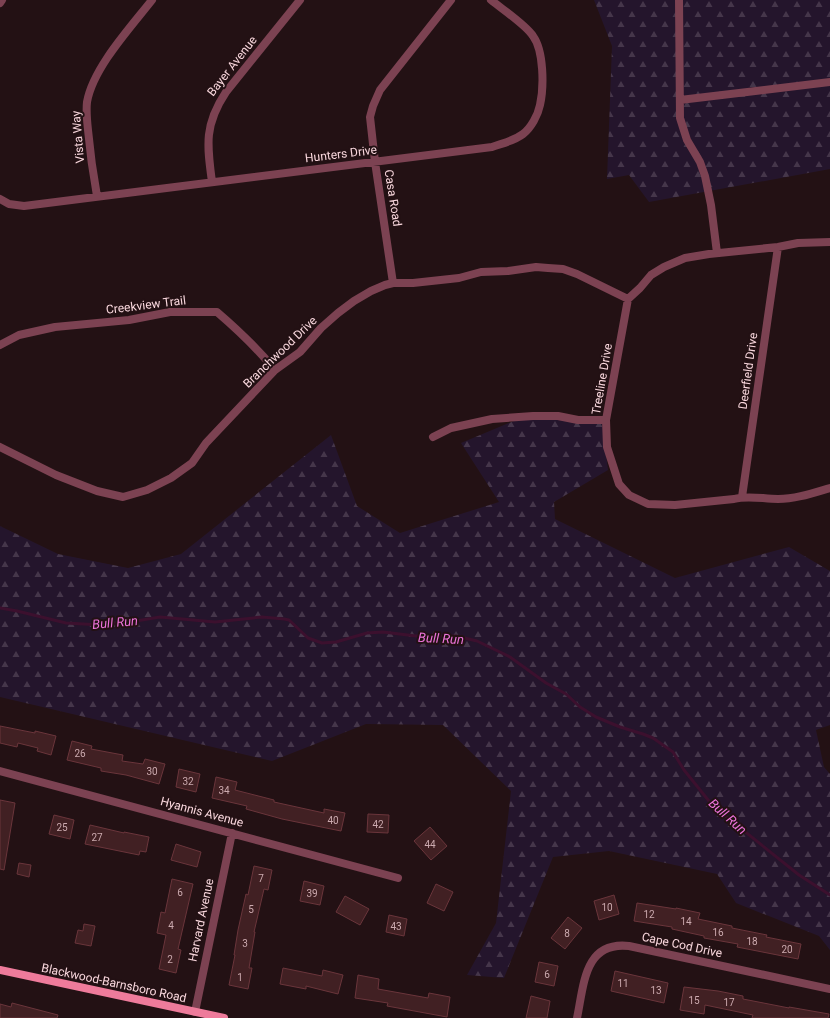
<svg xmlns="http://www.w3.org/2000/svg" width="830" height="1018" font-family="Roboto,sans-serif">
  <style>
    .forest { fill: url(#forest-firs) }
    .lines { fill: none; stroke-linecap: round; stroke-linejoin: round }
    .stream { stroke: #3c102e; stroke-width: 3 }
    .building { fill: #412023; stroke: #6a353b }
    .street { stroke: #7c4252; stroke-width: 8 }
    .secondary { stroke: #ee7b9b; stroke-width: 8 }
    .labels { text-anchor: middle; stroke-width: 4; stroke-linejoin: round; paint-order: stroke }
    .number-label { font-size: 10px; fill: #ccaaaf }
    .street-label { font-size: 12px; fill: #fad8de; stroke: #231114 }
    .water-label { font-size: 13px; font-style: italic; fill: #ed73da; stroke: #231114 }
  </style>
  <defs>
    <pattern id="forest-firs" width="22" height="20" patternUnits="userSpaceOnUse"><rect width="22" height="20" fill="#24152c"/><path d="M5 1l3.5 6h-7zM16 11l3.5 6h-7z" fill="#45364a"/></pattern>
  </defs>
  <rect width="100%" height="100%" fill="#231114"/>
  <path class="forest" d="M594,0H830V169L649,202L629,175L607,179L612,46Z
    M533,413L602,421L608,470L554,502L555,519L675,578L789,547L830,571V725L816,730L824,767L830,774V950L819,936L736,903L717,874L609,851L553,857L504,978L467,975L496,923L511,791L443,725L366,724L272,761L0,697V526L58,554L128,568L181,554L331,435L357,506L400,533L499,502L461,443Z"/>
  <g class="lines">
    <path class="stream" d="M0,608L17,611L66,623L101,625L124,623L160,617L215,622L262,617L284,619L289,620L308,638L322,643L336,642L367,633L383,632L416,636H456L477,641L510,657L546,683L566,694L580,707L596,717L620,727L643,734L653,738L673,752L684,770L713,806L799,875L830,895"/>
  </g>
  <path class="building" d="M0,726L35,733V731L56,736L51,755L37,751L38,748L18,743L17,747L0,743Z
    M72,741L92,746L91,749L123,755L122,761L143,764L145,759L165,764L159,784L126,775L101,771V768L67,760Z
    M179,769L200,774L196,792L176,787Z
    M216,777L237,782L235,790L274,800V802L324,813V809L345,813L341,831L282,819L246,809L247,806L212,798Z
    M0,800L15,803L4,870L0,869Z
    M368,814L389,815L388,833L367,832Z
    M54,815L74,820L70,839L49,834Z
    M90,825L124,833V832L149,837L146,852L140,851L139,855L85,844Z
    M430,827L447,846L431,860L414,841Z
    M176,844L201,852L197,867L171,860Z
    M19,863L31,865L29,877L17,874Z
    M254,866L272,870L268,890L264,889L254,932H255L249,968H252L248,989L229,985L235,955H234L238,930L246,894L248,895Z
    M172,879L193,884L178,949L181,950L176,973L159,969L166,935L157,933L161,912L165,913Z
    M304,881L324,886L320,905L300,901Z
    M436,884L453,892L444,911L427,903Z
    M614,895L619,914L599,920L594,901Z
    M345,896L369,909L360,925L336,912Z
    M637,903L676,909V908L700,913L698,919L732,926V928L767,935L766,937L801,944L798,959L737,947L738,944L704,938V936L672,929V927L634,921Z
    M389,915L407,919L404,936L386,932Z
    M568,917L582,928L565,949L551,938Z
    M84,924L95,926L91,946L75,943L78,930L83,931Z
    M539,962L558,966L554,986L535,982Z
    M283,968L322,976L323,970L343,975L338,994L306,986V989L280,984Z
    M615,971L668,983L664,1003L611,991Z
    M358,975L379,979L378,989L428,998L429,993L450,997L447,1017L387,1006L388,1003L355,998Z
    M684,987L718,991L743,996V999L789,1008V1007L829,1014L828,1018H752L753,1015L705,1005L704,1014L680,1010Z
    M531,996L550,1001L547,1018H526Z
    M12,1003L58,1015L57,1018H0V1004L11,1007Z"/>
  <g class="lines">
    <path class="street" d="M679,0L680,118L687,140L700,162L705,176L711,205L717,253
      M0,3L2,0
      M680,100L830,82
      M212,182C207,145 204,125 226,92L300,0
      M97,196C93,174 90,152 88,130C87,121 86,111 87,102C93,68 130,28 152,0
      M0,199L9,204L24,206L492,147C503,143 514,141 523,134C531,128 538,115 540,105C544,87 544,51 533,36C526,25 502,9 491,0
      M830,242L798,243L778,247L709,254L685,258L664,267L651,275L640,288L628,299L606,420L607,447L619,484L629,495L648,504L675,505L734,499C748,495 763,499 778,499C796,499 813,493 830,488
      M393,283L375,162L370,117L373,106L380,90L451,0
      M0,345L19,335L55,327L129,320L170,312H217C238,330 257,348 275,370
      M433,437L451,428L492,419L533,416H558L578,420H606
      M0,447L56,475L97,491L123,497L147,490L171,478L192,463L206,443L275,370L300,352L321,328L338,313L354,301L371,291L385,285L393,283H413L459,278L481,272L508,271L536,267L548,268L563,269L577,274L628,299
      M742,497L778,247
      M0,771L398,878
      M195,1012L232,833
      M577,1018C584,985 584,941 629,946L830,989"/>
    <path class="secondary" d="M0,970L224,1018"/>
  </g>
  <g class="labels">
    <g class="number-label">
      <text x="80" y="757">26</text>
      <text x="152" y="775">30</text>
      <text x="188" y="785">32</text>
      <text x="224" y="794">34</text>
      <text x="333" y="824">40</text>
      <text x="378" y="828">42</text>
      <text x="62" y="831">25</text>
      <text x="97" y="841">27</text>
      <text x="430" y="848">44</text>
      <text x="261" y="882">7</text>
      <text x="180" y="896">6</text>
      <text x="312" y="897">39</text>
      <text x="607" y="911">10</text>
      <text x="251" y="913">5</text>
      <text x="649" y="918">12</text>
      <text x="686" y="925">14</text>
      <text x="171" y="929">4</text>
      <text x="396" y="930">43</text>
      <text x="718" y="936">16</text>
      <text x="567" y="937">8</text>
      <text x="752" y="945">18</text>
      <text x="245" y="947">3</text>
      <text x="787" y="953">20</text>
      <text x="170" y="963">2</text>
      <text x="547" y="978">6</text>
      <text x="240" y="981">1</text>
      <text x="623" y="987">11</text>
      <text x="656" y="994">13</text>
      <text x="694" y="1004">15</text>
      <text x="729" y="1006">17</text>
    </g>
    <g class="street-label">
      <text transform="translate(232 66) rotate(-52)" y="4">Bayer Avenue</text>
      <text transform="translate(78 137) rotate(-95)" y="4">Vista Way</text>
      <text transform="translate(341 154) rotate(-7)" y="4">Hunters Drive</text>
      <text transform="translate(393 198) rotate(81)" y="4">Casa Road</text>
      <text transform="translate(146 305) rotate(-7)" y="4">Creekview Trail</text>
      <text transform="translate(280 352) rotate(-44)" y="4">Branchwood Drive</text>
      <text transform="translate(748 371) rotate(-82)" y="4">Deerfield Drive</text>
      <text transform="translate(602 379) rotate(-80)" y="4">Treeline Drive</text>
      <text transform="translate(202 812) rotate(15)" y="4">Hyannis Avenue</text>
      <text transform="translate(201 920) rotate(-78)" y="4">Harvard Avenue</text>
      <text transform="translate(682 945) rotate(12)" y="4">Cape Cod Drive</text>
      <text transform="translate(114 983) rotate(12)" y="4">Blackwood-Barnsboro Road</text>
    </g>
    <g class="water-label">
      <text transform="translate(115 622) rotate(-5)" y="5">Bull Run</text>
      <text transform="translate(441 638) rotate(3)" y="5">Bull Run</text>
      <text transform="translate(728 816) rotate(42)" y="5">Bull Run</text>
    </g>
  </g>
</svg>
